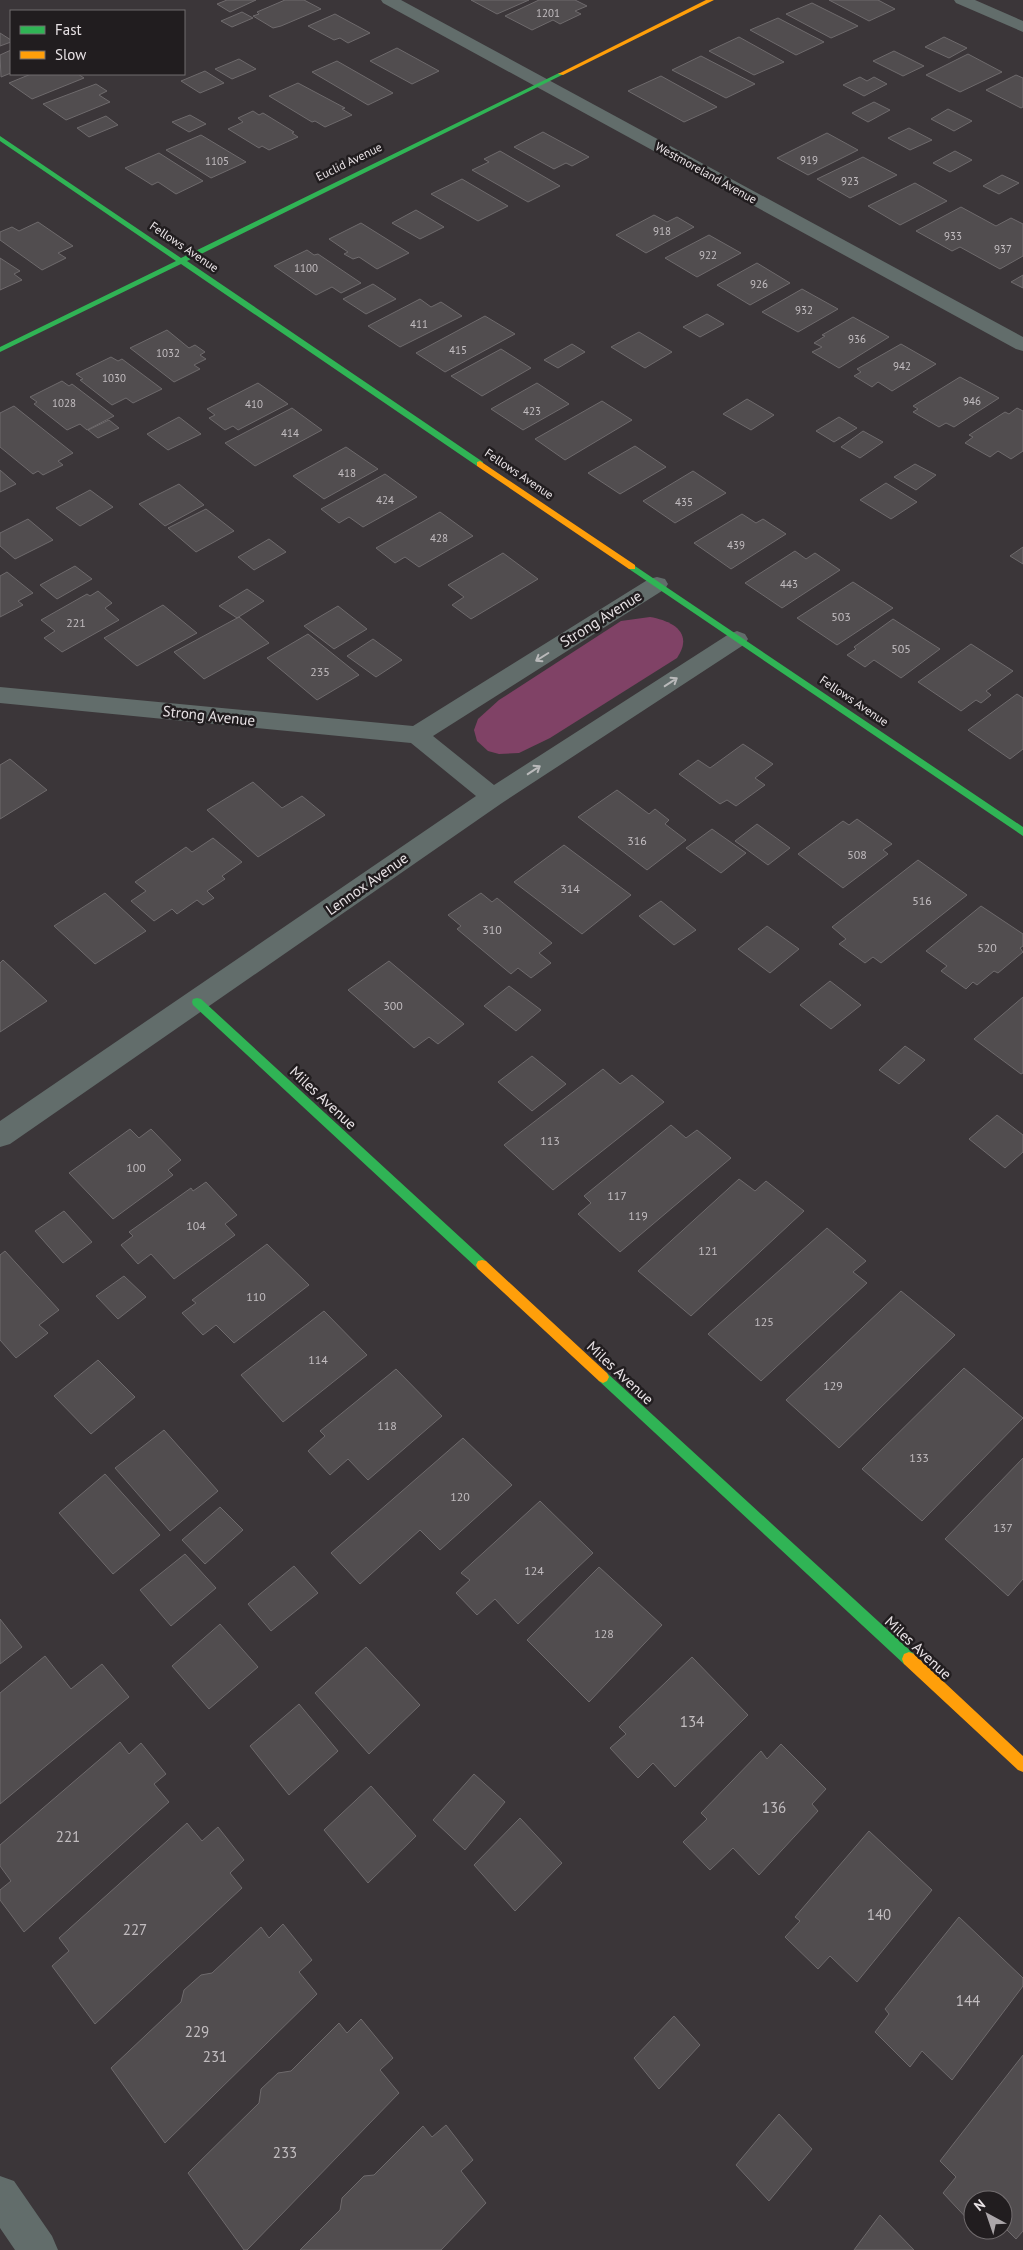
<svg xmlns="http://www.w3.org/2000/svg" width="1023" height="2250" font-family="'PT Sans',sans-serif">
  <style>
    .green { fill: #804266 }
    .building { fill: #514d4f; stroke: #6e6a6c }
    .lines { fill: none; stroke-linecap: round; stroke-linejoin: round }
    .street { fill: #626d6b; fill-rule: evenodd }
    .fast { fill: #30b455; fill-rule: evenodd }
    .slow { fill: #ff9f0a; fill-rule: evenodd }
    .oneway { stroke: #b9b9ba }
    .labels { text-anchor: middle; stroke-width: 5; stroke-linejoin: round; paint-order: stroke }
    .far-number-label { font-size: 11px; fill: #c2bdc0 }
    .far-street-label { font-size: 12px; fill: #e8e2e5; stroke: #211d1f }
    .number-label { font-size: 12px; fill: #c2bdc0 }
    .street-label { font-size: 15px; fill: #e8e2e5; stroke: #211d1f }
    .near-number-label { font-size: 15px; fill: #c2bdc0 }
  </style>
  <rect width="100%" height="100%" fill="#3b3639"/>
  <path class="green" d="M650,617C673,621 694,633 677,658L550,738L519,753L499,754L488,751L477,741L474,730L478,719L499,700L621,621Z"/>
  <path class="building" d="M227,0H256L230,12L217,4Z
    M285,0H304L321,9L281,26L273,28L253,16L259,14L257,12Z
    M471,0H529L497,14Z
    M539,0H575L587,6L575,11L581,14L560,24L553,20L532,30L505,16Z
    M829,0H878L895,9L869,21Z
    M812,3L858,26L831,38L786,14Z
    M242,12L253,18L232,27L221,21Z
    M335,14L370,33L348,43L340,38L334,40L308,26Z
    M778,18L824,42L796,55L750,30Z
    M0,33L11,40V42L0,46Z
    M739,37L784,62L754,75L709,51Z
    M944,37L967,48L949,58L925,47Z
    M397,48L439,71L412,84L370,61Z
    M11,50V73L1,77L0,55Z
    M894,51L924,66L903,76L873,61Z
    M968,54L1002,72L960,92L926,75Z
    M701,56L755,84L726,98L672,70Z
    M239,59L256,69L232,79L215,69Z
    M337,61L393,93L368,105L312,72Z
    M205,71L224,83L200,93L181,81Z
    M31,74H78L84,78L32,99L9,83Z
    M1016,75L1023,78V107L1021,108L986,90Z
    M661,76L717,107L684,122L628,91Z
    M860,77L867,81L874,77L887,84L864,96L843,85Z
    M298,83L345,108L342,109L352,115L325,127L315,121L312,122L269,96Z
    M96,84L107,91L99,95L110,102L66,120L43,104Z
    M874,102L890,110L868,122L852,113Z
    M948,109L972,121L954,131L931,119Z
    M253,111L259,115L263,113L294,132L292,133L298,137L269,150L262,146L259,148L228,129L243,122L238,118Z
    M190,115L206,124L189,132L172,122Z
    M106,116L118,125L89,137L77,128Z
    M909,128L932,140L910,150L888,138Z
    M543,132L589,157L572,166L566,163L554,169L514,147Z
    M827,133L858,150L808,175L777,158Z
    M201,135L246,162L211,178L166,150Z
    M500,151L560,186L528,202L472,170L489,162L484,159Z
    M955,151L972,160L950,172L933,163Z
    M159,153L203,181L176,194L158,182L152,185L125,168Z
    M863,157L897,175L850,198L817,179Z
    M1002,175L1019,183L999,194L983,186Z
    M462,179L508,206L478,221L431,194Z
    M915,183L947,201L900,225L868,206Z
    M961,207L996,226L1011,218L1023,224V256L1000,269L960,247L952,251L916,231Z
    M416,210L444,227L420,239L392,223Z
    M654,215L667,222L677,217L694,227L646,253L616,235Z
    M38,222L73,246L58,253L66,258L42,270L0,240V232L12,227L19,231Z
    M361,223L409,253L377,269L359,257L353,259L344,254L348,252L329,239Z
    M709,235L741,253L697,277L665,258Z
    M307,250L314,255L318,254L361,283L341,293L332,287L316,295L274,266Z
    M0,258L20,271L14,274L22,280L0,290Z
    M757,263L790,283L750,305L717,285Z
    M1023,275V288L1011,282Z
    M373,284L396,299L366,314L343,299Z
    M802,289L838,309L798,332L762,312Z
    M420,299L431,307L441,302L462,316L400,347L368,326Z
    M707,314L724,324L700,337L683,327Z
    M485,316L515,334L445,372L416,353Z
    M853,317L889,337L839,368L812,352L822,347L814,343L825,336L822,335Z
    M167,330L189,348L195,345L205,352L200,355L206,359L194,365L200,369L174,382L130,348Z
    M639,332L672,352L645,368L611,347Z
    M572,344L585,352L558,368L544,360Z
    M901,344L936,364L892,391L878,382L872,387L854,376L861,372L857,369Z
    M501,349L531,368L482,396L451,376Z
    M111,357L118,361L122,359L162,389L133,403L126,398L112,405L80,380L83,379L76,374Z
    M960,377L999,398L954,427L946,423L939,427L913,412L918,409L913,406Z
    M62,381L69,386L72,384L114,416L87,430L80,424L67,430L34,404L37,402L30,397Z
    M258,383L288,404L238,430L233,426L225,430L209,418L215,415L207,409Z
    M537,383L569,404L523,430L491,409Z
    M747,399L774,415L751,430L723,414Z
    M602,401L632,420L565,460L535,439Z
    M14,406L73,453L58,461L63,465L43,475L38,471L33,474L0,447V413Z
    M292,408L322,430L255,466L225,443Z
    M1017,408L1023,411V451L1011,459L998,451L990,457L965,443L973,437L969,435L1005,412L1009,414Z
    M179,417L201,434L168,450L147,434Z
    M839,417L857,428L834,442L816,431Z
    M109,420L119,428L98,438L88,430Z
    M863,431L883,442L860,458L841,447Z
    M635,446L666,467L620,494L588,473Z
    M346,447L378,469L324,499L293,476Z
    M915,464L936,475L916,490L894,477Z
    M0,470L16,484L0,492Z
    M693,471L726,493L675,523L643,501Z
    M385,474L417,497L363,527L349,517L339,523L321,509Z
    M886,483L917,502L891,519L860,500Z
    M179,484L204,505L165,526L139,504Z
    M90,490L113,507L80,526L56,508Z
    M206,509L234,531L196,552L168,528Z
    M440,512L473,536L419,567L405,557L395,563L376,548Z
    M742,514L756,523L763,519L786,534L731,569L694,543Z
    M28,519L53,540L15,559L0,546V533Z
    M269,539L286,552L254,570L238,557Z
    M1023,547V564L1010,556Z
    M795,551L806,559L815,553L840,570L782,608L745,583Z
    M503,553L538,579L471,619L452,605L464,597L448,585Z
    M75,566L92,579L57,599L40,585Z
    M7,572L33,593L18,601L23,605L0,617V576Z
    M853,582L893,608L837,645L797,618Z
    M247,589L264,601L237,618L219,606Z
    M98,591L112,603L105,608L119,620L62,652L44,638L55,631L41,620L87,594L90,596Z
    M163,605L197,633L137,666L104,638Z
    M338,606L367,629L334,649L304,626Z
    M239,617L269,643L204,679L174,652Z
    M893,619L940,649L901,678L874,660L865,667L847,655L856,649L854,647Z
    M308,634L359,675L317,700L267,658Z
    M373,639L402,660L376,677L347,656Z
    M971,644L1013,671L986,691L991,695L981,703L976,700L961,711L918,682Z
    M1017,694L1023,698V749L1010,759L968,730Z
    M743,744L773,764L755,778L765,785L736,806L727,800L720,804L679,774L698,760L710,768Z
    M10,759L47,790L0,819V765Z
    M253,782L282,808L302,796L325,815L258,857L207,810Z
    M617,790L649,814L655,809L669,820L665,824L686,840L647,870L578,817Z
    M857,819L892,844L883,850L888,854L843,888L798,854L843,821L849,825Z
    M757,824L790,848L768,865L735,841Z
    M712,829L746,853L721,873L686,848Z
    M213,838L242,862L222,876L225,879L207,891L214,898L203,905L197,900L177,914L172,909L154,921L131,901L146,891L135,882L186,847L192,852Z
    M564,845L631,895L582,934L514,882Z
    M918,860L967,895L881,963L873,957L865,963L839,944L846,939L832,927Z
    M105,893L146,931L95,964L54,926Z
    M481,893L492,902L497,898L552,943L539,953L551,963L531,978L518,968L511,974L457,929L461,926L448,915Z
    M661,901L696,930L674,945L639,916Z
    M981,906L1023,934V946L1020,948L1023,952L998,973L994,971L977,985L973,982L966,989L941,971L947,966L926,951Z
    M767,926L799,949L770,973L738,949Z
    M3,960L47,1001L0,1032V963Z
    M389,961L464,1024L438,1044L429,1037L414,1048L348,990Z
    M830,981L861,1005L831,1029L800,1005Z
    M509,986L541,1010L516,1031L484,1006Z
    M1023,997V1073L1021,1074L974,1039Z
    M905,1046L925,1060L899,1084L879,1070Z
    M532,1056L566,1084L532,1111L498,1082Z
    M603,1069L620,1084L632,1075L664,1102L553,1190L504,1145Z
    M997,1115L1023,1135V1152L1005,1168L969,1139Z
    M671,1125L686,1138L697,1130L731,1158L620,1252L578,1214L591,1203L584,1196Z
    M130,1129L139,1138L151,1129L181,1160L168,1170L173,1175L113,1219L69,1173Z
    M739,1179L755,1191L766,1181L804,1211L691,1316L638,1271Z
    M206,1182L237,1215L225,1224L235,1235L174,1279L151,1254L138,1264L121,1245L133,1236L129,1232L191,1188L193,1191Z
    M64,1211L92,1242L63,1263L35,1231Z
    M827,1228L866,1261L853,1272L867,1283L761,1381L708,1334Z
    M267,1244L309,1285L234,1343L216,1325L203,1335L182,1313L196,1303L192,1300Z
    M5,1251L59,1310L39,1325L48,1333L16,1358L0,1340V1255Z
    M124,1276L146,1297L118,1319L96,1296Z
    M901,1291L955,1335L839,1448L786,1400Z
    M324,1311L367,1355L283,1422L241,1375Z
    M98,1360L135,1397L91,1434L54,1396Z
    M964,1368L1023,1418L922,1521L862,1469Z
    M396,1369L442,1416L368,1480L348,1459L330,1475L308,1451L325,1436L320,1431Z
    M164,1430L218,1491L170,1531L115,1468Z
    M463,1438L512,1485L440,1550L420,1530L360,1584L331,1553Z
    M1023,1458V1579L1008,1596L945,1539Z
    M105,1474L160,1535L113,1574L59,1513Z
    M540,1501L593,1553L518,1624L495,1599L477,1615L456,1593L470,1580L461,1573Z
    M220,1507L243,1530L205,1564L182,1540Z
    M185,1554L216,1588L171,1626L140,1590Z
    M294,1566L318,1593L271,1631L248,1604Z
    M599,1567L662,1625L589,1702L527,1640Z
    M0,1619L22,1647L0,1664Z
    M220,1624L258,1667L209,1709L172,1666Z
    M366,1647L420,1705L369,1754L315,1693Z
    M45,1656L71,1689L102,1664L129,1697L0,1804V1693Z
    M692,1657L748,1715L675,1787L653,1763L638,1778L610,1748L626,1734L619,1727Z
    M299,1704L338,1751L289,1795L250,1746Z
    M120,1742L129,1754L141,1743L166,1774L154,1784L169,1802L24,1932L0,1900V1890L11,1881L0,1866V1845Z
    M781,1744L826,1789L812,1804L818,1811L759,1875L733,1848L710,1870L683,1842L707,1819L701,1813L761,1751L767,1759Z
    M474,1774L505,1802L465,1850L433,1820Z
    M371,1786L416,1836L368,1883L324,1830Z
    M520,1818L562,1863L515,1911L474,1865Z
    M187,1823L202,1841L218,1827L244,1860L230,1873L242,1888L95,2024L52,1966L69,1951L59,1938Z
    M869,1831L932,1890L857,1982L830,1956L818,1969L785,1937L800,1921L795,1917Z
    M959,1917L1023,1978V1986L952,2080L922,2051L910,2067L875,2032L889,2014L885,2009Z
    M283,1924L312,1960L299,1972L317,1994L165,2143L111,2068L181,2002L184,1990L201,1975L212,1973L261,1927L269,1938Z
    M674,2016L700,2045L659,2089L634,2058Z
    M361,2019L393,2058L380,2070L399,2093L247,2250H244L188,2173L259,2103L261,2089L278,2073L291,2071L339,2023L347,2033Z
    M1023,2055V2231L1016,2239L1003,2226V2200H973V2225L943,2193L956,2177L940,2161Z
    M779,2114L812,2149L769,2201L736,2165Z
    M446,2125L473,2160L461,2171L486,2203L441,2250H300L340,2210L342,2198L364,2176L374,2175L423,2126L432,2137Z
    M880,2215L914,2250H854Z"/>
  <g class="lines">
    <path class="street" d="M381,0H401L1023,337V351L1016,349L383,3Z
      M954,0H975L1023,21V32L956,3Z
      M657,577L665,579L668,584L665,589L433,736L494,785L729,634L737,631L745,634L748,639L745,644L502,803L10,1144L0,1147V1121L476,796L411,743L0,703V687L413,726L649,579Z
      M0,2176L14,2181L52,2236L58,2250H15L0,2228Z"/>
    <path class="fast" d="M559,73L564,74L187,261L483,462V466H477L181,264L0,352V347L176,261L0,141V136L181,258Z
      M632,564L1023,827V836L629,569L628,567Z
      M197,998L201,999L486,1261L488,1265L486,1269L482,1270L478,1269L193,1005L192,1002L193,999Z
      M603,1371L607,1373L914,1654L916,1659L914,1664L909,1666L904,1664L599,1381L597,1377L599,1373Z"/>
    <path class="slow" d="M706,0H714L563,75L558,74Z
      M480,461L635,565V569H629L477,466V462Z
      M482,1260L486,1261L607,1373L609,1377L607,1381L603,1383L599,1381L478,1269L476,1265L478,1261Z
      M909,1652L914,1654L1023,1756V1772L1018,1770L904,1664L902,1659L904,1654Z"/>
  </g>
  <defs><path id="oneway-shaft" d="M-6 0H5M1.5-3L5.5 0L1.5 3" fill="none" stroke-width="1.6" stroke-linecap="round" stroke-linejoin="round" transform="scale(1.25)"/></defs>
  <g class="oneway">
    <use href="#oneway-shaft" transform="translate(542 657) rotate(148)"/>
    <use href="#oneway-shaft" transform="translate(671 682) rotate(-33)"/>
    <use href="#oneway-shaft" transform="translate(534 770) rotate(-33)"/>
  </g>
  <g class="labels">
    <g class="far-number-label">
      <text x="548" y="17">1201</text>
      <text x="809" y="164">919</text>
      <text x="217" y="165">1105</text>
      <text x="850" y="185">923</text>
      <text x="662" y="235">918</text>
      <text x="953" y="240">933</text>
      <text x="1003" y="253">937</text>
      <text x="708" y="259">922</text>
      <text x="306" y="272">1100</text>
      <text x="759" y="288">926</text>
      <text x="804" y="314">932</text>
      <text x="419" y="328">411</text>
      <text x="857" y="343">936</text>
      <text x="458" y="354">415</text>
      <text x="168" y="357">1032</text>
      <text x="902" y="370">942</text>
      <text x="114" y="382">1030</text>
      <text x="972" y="405">946</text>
      <text x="64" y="407">1028</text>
      <text x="254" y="408">410</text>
      <text x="532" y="415">423</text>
      <text x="290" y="437">414</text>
      <text x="347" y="477">418</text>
      <text x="385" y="504">424</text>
      <text x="684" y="506">435</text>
      <text x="439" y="542">428</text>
      <text x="736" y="549">439</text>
      <text x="789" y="588">443</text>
    </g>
    <g class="far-street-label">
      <text transform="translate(349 162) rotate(-26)" y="4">Euclid Avenue</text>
      <text transform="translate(706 173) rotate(29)" y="4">Westmoreland Avenue</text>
      <text transform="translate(184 247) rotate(34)" y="4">Fellows Avenue</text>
      <text transform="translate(519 474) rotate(34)" y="4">Fellows Avenue</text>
      <text transform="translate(854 701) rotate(34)" y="4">Fellows Avenue</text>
    </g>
    <g class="number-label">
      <text x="841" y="621">503</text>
      <text x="76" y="627">221</text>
      <text x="901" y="653">505</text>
      <text x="320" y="676">235</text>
      <text x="637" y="845">316</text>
      <text x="857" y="859">508</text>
      <text x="570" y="893">314</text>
      <text x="922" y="905">516</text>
      <text x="492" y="934">310</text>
      <text x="987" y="952">520</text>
      <text x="393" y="1010">300</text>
      <text x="550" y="1145">113</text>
      <text x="136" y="1172">100</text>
      <text x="617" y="1200">117</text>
      <text x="638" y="1220">119</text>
      <text x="196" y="1230">104</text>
      <text x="708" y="1255">121</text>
      <text x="256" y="1301">110</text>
      <text x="764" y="1326">125</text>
      <text x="318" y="1364">114</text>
      <text x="833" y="1390">129</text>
      <text x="387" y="1430">118</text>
      <text x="919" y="1462">133</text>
      <text x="460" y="1501">120</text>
      <text x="1003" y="1532">137</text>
      <text x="534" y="1575">124</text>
      <text x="604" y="1638">128</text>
    </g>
    <g class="street-label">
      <text transform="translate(601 619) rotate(-32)" y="5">Strong Avenue</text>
      <text transform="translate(209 716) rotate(6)" y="5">Strong Avenue</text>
      <text transform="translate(367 884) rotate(-35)" y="5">Lennox Avenue</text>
      <text transform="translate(323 1098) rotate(43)" y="5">Miles Avenue</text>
      <text transform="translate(620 1373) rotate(43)" y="5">Miles Avenue</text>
      <text transform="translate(918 1648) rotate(43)" y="5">Miles Avenue</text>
    </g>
    <g class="near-number-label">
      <text x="692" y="1727">134</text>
      <text x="774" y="1813">136</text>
      <text x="68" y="1842">221</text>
      <text x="879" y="1920">140</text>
      <text x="135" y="1935">227</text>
      <text x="968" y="2006">144</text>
      <text x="197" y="2037">229</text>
      <text x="215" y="2062">231</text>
      <text x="285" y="2158">233</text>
    </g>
  </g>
  <rect x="10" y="10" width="175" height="65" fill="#211d1f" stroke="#716c6e"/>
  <rect x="20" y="26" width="25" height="8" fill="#30b455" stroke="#716c6e"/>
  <text x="55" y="35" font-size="15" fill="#e8e2e5">Fast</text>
  <rect x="20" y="51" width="25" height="8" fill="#ff9f0a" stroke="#716c6e"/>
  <text x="55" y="60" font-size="15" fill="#e8e2e5">Slow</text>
  <g transform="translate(988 2215) rotate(320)"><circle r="24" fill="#211d1f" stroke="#716c6e"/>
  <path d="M0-4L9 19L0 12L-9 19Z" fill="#aba6a9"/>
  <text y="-8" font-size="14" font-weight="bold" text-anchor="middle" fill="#e8e2e5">N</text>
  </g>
</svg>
